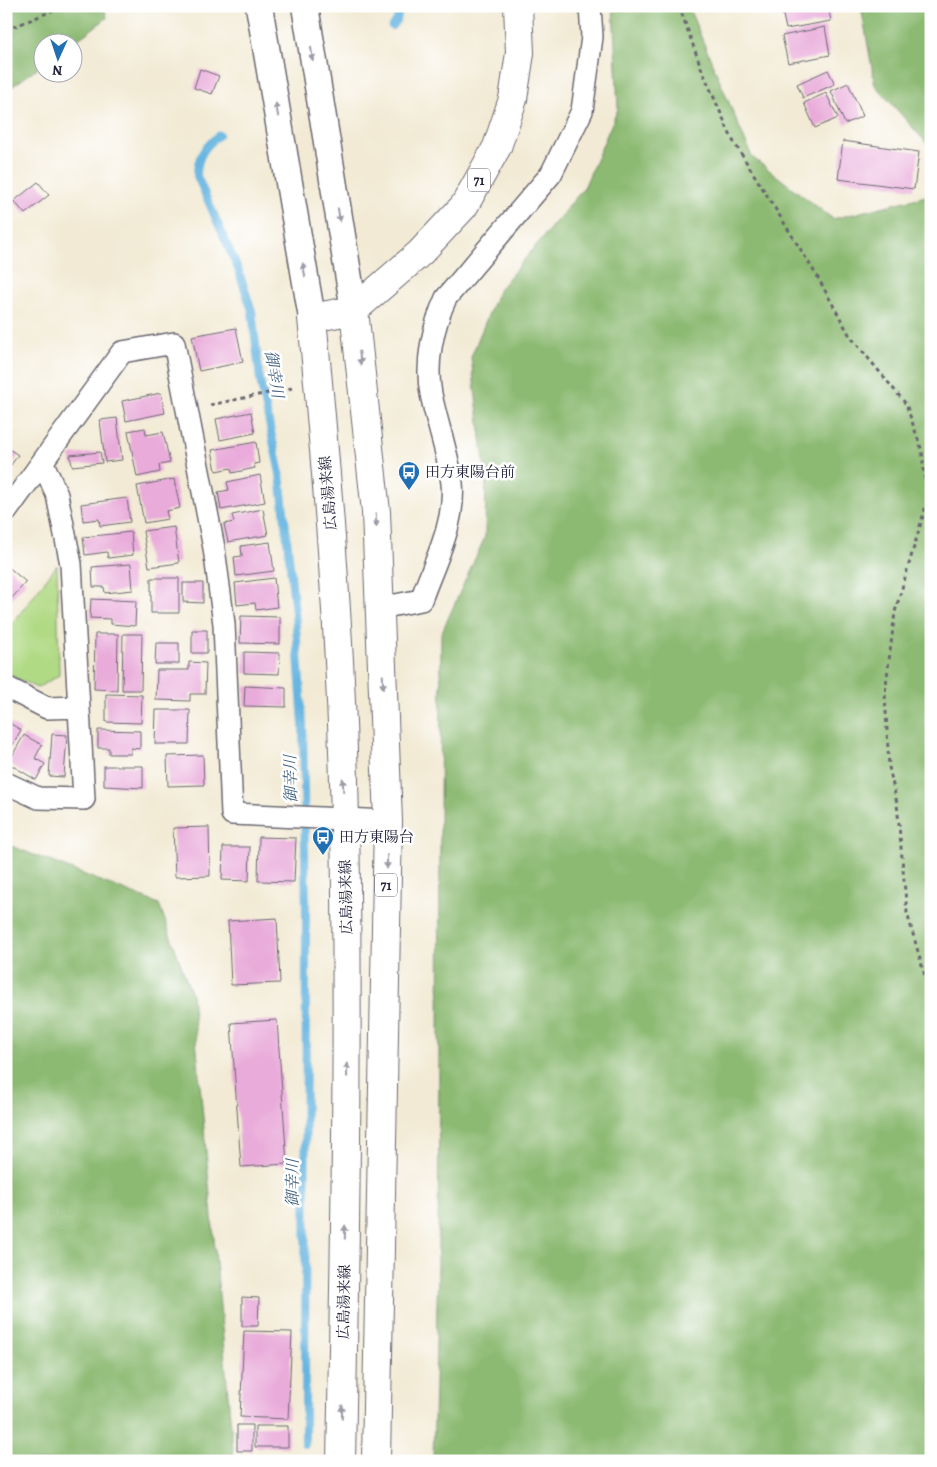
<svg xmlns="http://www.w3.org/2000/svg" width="937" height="1467" font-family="Alegreya,'Noto Serif JP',serif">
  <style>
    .green { fill: #b1da85; stroke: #6a7e60 }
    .forest { fill: #8cba72; stroke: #576e56 }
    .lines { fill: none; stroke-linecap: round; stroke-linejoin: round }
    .stream { stroke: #66b5e0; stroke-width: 8 }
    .building { fill: #e9abda }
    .minor-casing { stroke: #6b6871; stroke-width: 24 }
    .tertiary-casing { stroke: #6b6871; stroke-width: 29 }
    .primary-casing { stroke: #6b6871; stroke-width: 30 }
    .path { stroke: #6b6871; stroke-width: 3; stroke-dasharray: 4 4; stroke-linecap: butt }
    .minor { stroke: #fff; stroke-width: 21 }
    .tertiary { stroke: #fff; stroke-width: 26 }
    .primary { stroke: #fff; stroke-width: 28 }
    .oneway { fill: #9c9ca7 }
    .labels { text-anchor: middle; stroke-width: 5; stroke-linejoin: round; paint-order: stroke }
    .shield { fill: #fff; stroke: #646476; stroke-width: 1 }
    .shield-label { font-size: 14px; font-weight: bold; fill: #22223b }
    .poi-label { font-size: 15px; fill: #22223b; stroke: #fff; text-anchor: start }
    .street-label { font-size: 15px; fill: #22223b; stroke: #fff }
    .water-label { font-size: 16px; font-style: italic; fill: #3d5d7d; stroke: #fff }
  </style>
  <rect width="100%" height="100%" fill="#fff"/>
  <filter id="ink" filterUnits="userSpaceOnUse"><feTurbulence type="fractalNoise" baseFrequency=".02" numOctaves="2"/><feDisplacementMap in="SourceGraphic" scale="10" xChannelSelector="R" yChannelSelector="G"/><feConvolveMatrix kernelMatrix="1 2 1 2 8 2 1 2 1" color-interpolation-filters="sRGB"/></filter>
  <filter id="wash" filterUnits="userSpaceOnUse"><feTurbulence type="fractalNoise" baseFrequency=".0096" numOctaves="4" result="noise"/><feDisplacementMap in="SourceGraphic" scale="20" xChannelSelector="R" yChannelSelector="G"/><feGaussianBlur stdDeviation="1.12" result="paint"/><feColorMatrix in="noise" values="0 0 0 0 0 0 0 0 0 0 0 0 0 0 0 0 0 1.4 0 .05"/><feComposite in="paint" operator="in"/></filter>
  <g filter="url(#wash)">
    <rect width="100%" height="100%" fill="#f2ead4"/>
    <path class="green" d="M57,565L59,675L37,688L6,673V632Z"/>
    <path class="forest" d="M6,6H104L107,18L73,43L42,42V65L6,91Z
      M613,6H688L752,157L833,219L926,196L931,172V1461H433L438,1266L441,634L485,537L486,478L471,357L498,291L584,188L618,109Z
      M861,6H931V148L875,85Z
      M6,844L159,904L192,995L234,1461H6Z"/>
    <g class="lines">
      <path class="stream" d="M392,26L397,20L400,6
        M219,135C204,148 197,156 197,176L238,269L252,311L260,380L280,474L295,612L303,724L306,915L305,1444"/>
    </g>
    <g id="blocks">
      <path class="building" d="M781,6H828L831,21L786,29Z
        M825,27L830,55L788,63L782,36Z
        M200,69L219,76L212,94L194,88Z
        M828,70L835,84L803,98L797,84Z
        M848,83L863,116L845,124L831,91Z
        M826,93L838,118L815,128L804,103Z
        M843,141L919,152L914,189L838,179Z
        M38,182L49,195L25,214L14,201Z
        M236,328L243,362L199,371L192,336Z
        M161,393L165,413L126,421L122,401Z
        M251,412L255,433L220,440L216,419Z
        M117,418L122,460L105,462L100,420Z
        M145,428L146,435L163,432L170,463L159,465L160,472L137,477L128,431Z
        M256,442L259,463L254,464L255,468L232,473L231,468L216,471L212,450Z
        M6,447L18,455L6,472Z
        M100,452L102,463L72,466L70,455Z
        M260,475L265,502L221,510L218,492L229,490L227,482Z
        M174,479L180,508L166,511L168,519L144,523L137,486Z
        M127,498L130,522L100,526L99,519L83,521L81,504Z
        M263,509L268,535L228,542L224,524L234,522L232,515Z
        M174,527L179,563L149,567L143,531Z
        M131,532L133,555L108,558L107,552L85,555L83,537Z
        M270,542L274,571L236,576L234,557L242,556L241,546Z
        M131,564L133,590L105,593L104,587H93L92,567Z
        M6,565L26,582L11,599L6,595Z
        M151,578H179V613H151Z
        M274,578L277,607L256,610L255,603L237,605L235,583Z
        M183,583H203V603L183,602Z
        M91,599L136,601L135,626L111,624V619L90,618Z
        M241,616L280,617V644L240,643Z
        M192,630H207V653H192Z
        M95,634H118L117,690L94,689Z
        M123,634H142L141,690H122Z
        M156,643H179V664H155Z
        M244,652L280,653L279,674L244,673Z
        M189,662L206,663L205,694H190V701L156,700L157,670H189Z
        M245,686L286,688V707L244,706Z
        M106,694L142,695L141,723L106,722Z
        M156,710H190L189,744H155Z
        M6,721L21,730L6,756Z
        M98,730L140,731V749L131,748V754H109V748H98Z
        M52,734L67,735L64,777L49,776Z
        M24,735L42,745L35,758L45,764L36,780L8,763Z
        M203,755L204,785L168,786L167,756Z
        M104,766H143V788L104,786Z
        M209,827L210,876L175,877L173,828Z
        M259,837L296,838L294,882L258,881Z
        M223,847H250L249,881L222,880Z
        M277,918L280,983L231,985L228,921Z
        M277,1020L287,1164L241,1167L231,1023Z
        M242,1297L259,1298L258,1326H242Z
        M244,1331L292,1332L288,1419L240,1417Z
        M237,1425H252V1451H237Z
        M255,1426H288V1447H255Z"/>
    </g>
  </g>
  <g filter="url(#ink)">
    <use href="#blocks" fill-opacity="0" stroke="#6b6871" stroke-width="1"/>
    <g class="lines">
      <g class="minor-casing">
        <path id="minor" d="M6,512L122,352L174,343L214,548L224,624L232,814L388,821
          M380,608L421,600C434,563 456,523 452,483C448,453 437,424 431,394C425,363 433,326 446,298L551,174L582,111L592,37L590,6
          M6,687L47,708L78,707
          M6,783L38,798L84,799L71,564L57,495L43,463"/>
      </g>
      <g class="tertiary-casing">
        <path id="tertiary" d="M259,6L312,318
          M305,6L354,310"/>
      </g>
      <g class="primary-casing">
        <path id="primary" d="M354,310L376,512L388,821L376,1461
          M341,1461C345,1248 349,1035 345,823C342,654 328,486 312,318L354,310L420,253L464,206L497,147L513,99L520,53L518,6"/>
      </g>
      <path class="path" d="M679,6L702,70L732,139L817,276L850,336L906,404L922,451L927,502L895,612L885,693L889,767L897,803L907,913L931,997
        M6,30L64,6
        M210,405L292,388"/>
      <use href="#minor" class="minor"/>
      <use href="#tertiary" class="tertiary"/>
      <use href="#primary" class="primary"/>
    </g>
    <defs><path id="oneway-solid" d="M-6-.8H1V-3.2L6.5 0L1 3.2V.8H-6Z" transform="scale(1.25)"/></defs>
    <g class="oneway">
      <use href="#oneway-solid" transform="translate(312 54) rotate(81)"/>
      <use href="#oneway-solid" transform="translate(277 110) rotate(-100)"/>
      <use href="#oneway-solid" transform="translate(339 215) rotate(81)"/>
      <use href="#oneway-solid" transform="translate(304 270) rotate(-100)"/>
      <use href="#oneway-solid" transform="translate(360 358) rotate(83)"/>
      <use href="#oneway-solid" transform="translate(376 520) rotate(87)"/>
      <use href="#oneway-solid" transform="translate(383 682) rotate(88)"/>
      <use href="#oneway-solid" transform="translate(343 785) rotate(-93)"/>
      <use href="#oneway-solid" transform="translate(387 862) rotate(91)"/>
      <use href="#oneway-solid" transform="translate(347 1070) rotate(-91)"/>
      <use href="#oneway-solid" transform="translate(345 1232) rotate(-89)"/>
      <use href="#oneway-solid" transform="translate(342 1412) rotate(-89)"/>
    </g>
  </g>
  <defs>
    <g id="bus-pin" transform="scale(1.125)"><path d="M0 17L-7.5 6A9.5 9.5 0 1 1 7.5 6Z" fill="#1f6fb2" stroke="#fff"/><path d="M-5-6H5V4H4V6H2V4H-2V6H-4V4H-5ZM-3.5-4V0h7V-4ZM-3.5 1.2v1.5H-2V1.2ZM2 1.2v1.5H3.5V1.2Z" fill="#fff"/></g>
  </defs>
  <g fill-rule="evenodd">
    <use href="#bus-pin" x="409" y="472"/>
    <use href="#bus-pin" x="323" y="837"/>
  </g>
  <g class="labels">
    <g class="shield">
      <rect x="468" y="168.5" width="22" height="23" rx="4"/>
      <rect x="375" y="873.5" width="22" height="23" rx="4"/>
    </g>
    <g class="shield-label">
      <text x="479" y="185">71</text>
      <text x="386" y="890">71</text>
    </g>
    <g class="poi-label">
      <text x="425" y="477">田方東陽台前</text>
      <text x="339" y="842">田方東陽台</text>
    </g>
    <g class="street-label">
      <text transform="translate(328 493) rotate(-95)" y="5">広島湯来線</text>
      <text transform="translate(346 897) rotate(-91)" y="5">広島湯来線</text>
      <text transform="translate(344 1302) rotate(-89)" y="5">広島湯来線</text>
    </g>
    <g class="water-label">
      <text transform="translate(275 374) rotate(81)" y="6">御幸川</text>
      <text transform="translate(290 779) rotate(-91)" y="6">御幸川</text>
      <text transform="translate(292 1183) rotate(-90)" y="6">御幸川</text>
    </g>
  </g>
  <rect width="937" height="1467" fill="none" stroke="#fff" stroke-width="25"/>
  <g transform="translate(58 58) rotate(183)"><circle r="24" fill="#ffffff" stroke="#a7a7b1"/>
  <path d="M0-4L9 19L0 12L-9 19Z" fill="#1f6fb2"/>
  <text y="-8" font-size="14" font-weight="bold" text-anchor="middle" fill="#22223b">N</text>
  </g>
</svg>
